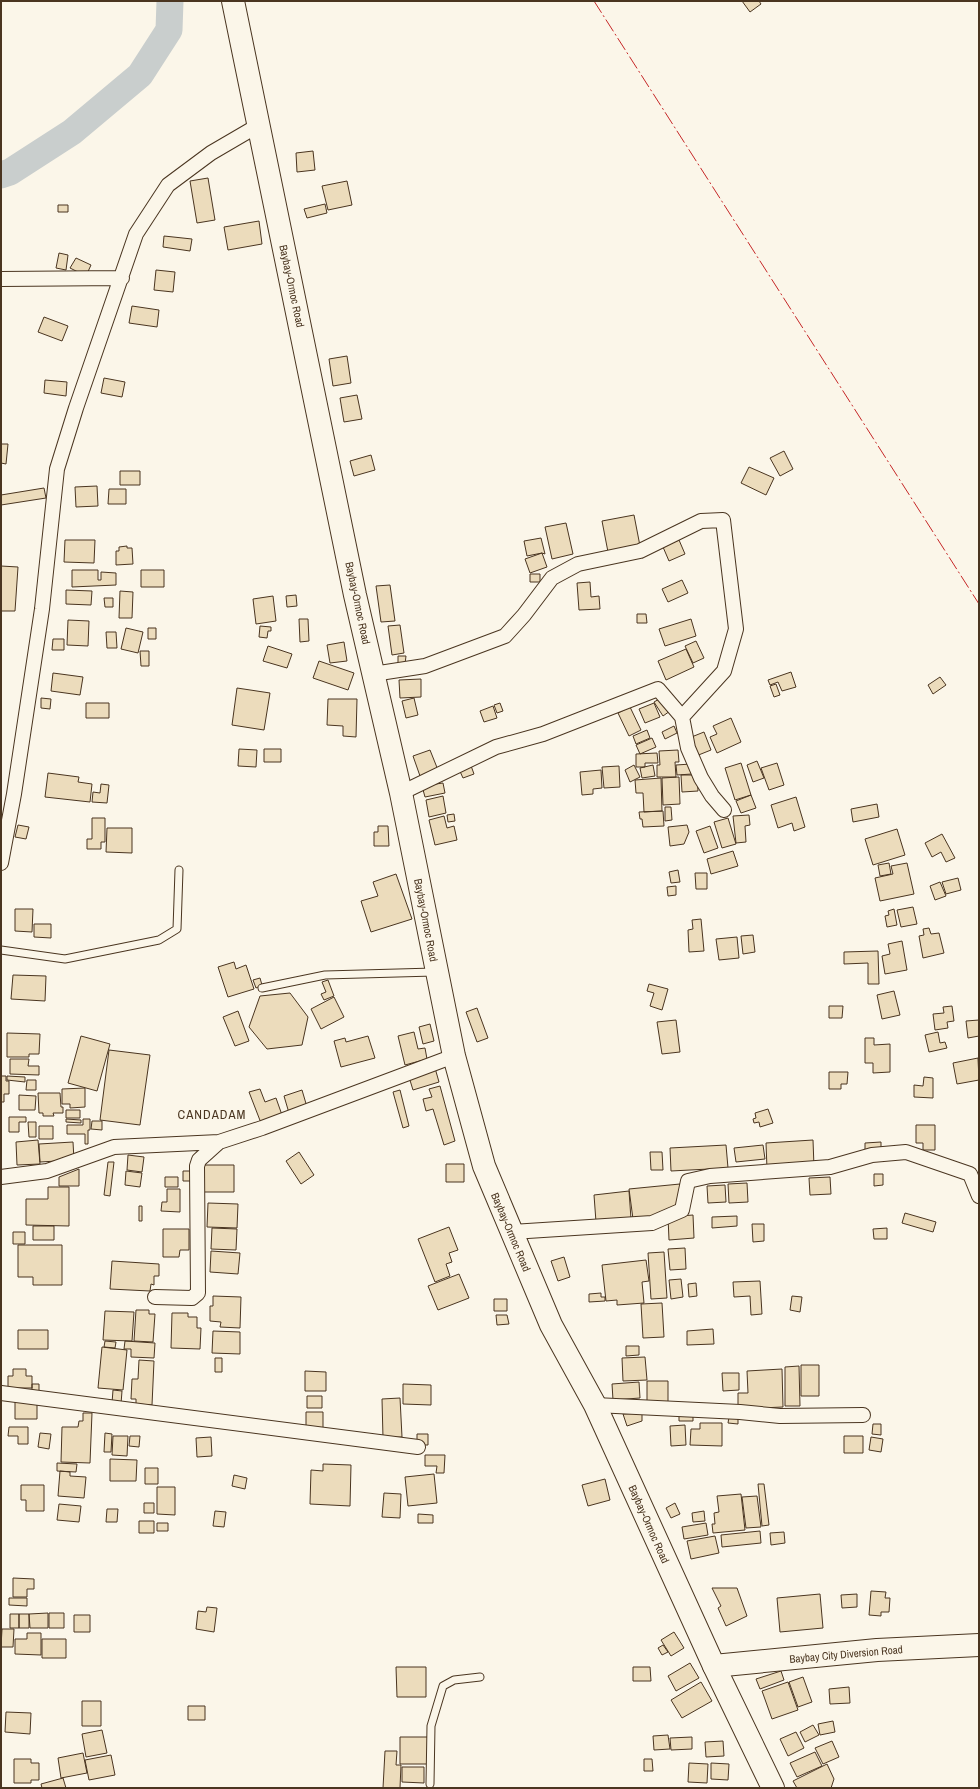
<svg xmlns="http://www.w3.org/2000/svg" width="980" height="1789" font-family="'Archivo Narrow',sans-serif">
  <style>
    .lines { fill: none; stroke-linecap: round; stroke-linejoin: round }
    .river { stroke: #c9cecd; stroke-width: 27 }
    .building { fill: #ecdcbc; stroke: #4a3520 }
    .lane-casing { stroke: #4a3520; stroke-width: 9 }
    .street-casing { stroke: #4a3520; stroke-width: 16 }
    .primary-casing { stroke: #4a3520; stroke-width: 24 }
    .highway-casing { stroke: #4a3520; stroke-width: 24 }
    .lane { stroke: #fbf6e9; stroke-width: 7 }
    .street { stroke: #fbf6e9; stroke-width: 14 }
    .primary { stroke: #fbf6e9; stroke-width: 22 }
    .highway { stroke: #fbf6e9; stroke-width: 22 }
    .power { stroke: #c62828; stroke-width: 1; stroke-dasharray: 14 3 2 3; stroke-linecap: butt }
    .labels { text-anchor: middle; stroke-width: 3; stroke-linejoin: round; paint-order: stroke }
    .street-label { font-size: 11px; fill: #4a3520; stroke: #fbf6e9 }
    .quarter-label { font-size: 13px; letter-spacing: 1px; fill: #4a3520; stroke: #fbf6e9 }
  </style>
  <rect width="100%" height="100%" fill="#fbf6e9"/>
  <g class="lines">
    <path class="river" d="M1,175L10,172L72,132L140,75L169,30L170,1"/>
  </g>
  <path class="building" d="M742,1H759L761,4L750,12Z
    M313,151L315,170L297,172L296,153Z
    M208,178L215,220L197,223L190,181Z
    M347,181L352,205L328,210L322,186Z
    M325,204L327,213L307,218L304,209Z
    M58,205H68V212H58Z
    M259,221L262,244L228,250L224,227Z
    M164,236L192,239L190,251L163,247Z
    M59,253L68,255L66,270L56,268Z
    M76,258L91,265L86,276L70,268Z
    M156,270L175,272L173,292L154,290Z
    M132,306L159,310L157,327L129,323Z
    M44,317L68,326L62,341L38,332Z
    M347,356L351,383L333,386L329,359Z
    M104,378L125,382L122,397L101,393Z
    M45,380L67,382L66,396L44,393Z
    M357,395L362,419L344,422L340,398Z
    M1,444H8L6,464L1,463Z
    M784,451L793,469L780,476L770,458Z
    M371,455L375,470L354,476L350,461Z
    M749,467L774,478L766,495L741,483Z
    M120,471H140V485H120Z
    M97,486L98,506L76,507L75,487Z
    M44,488L46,498L1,505V495Z
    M109,489H126V504H108Z
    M634,515L640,546L608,552L602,521Z
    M566,523L573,554L552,559L545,527Z
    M541,538L545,554L542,553L527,556L524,541Z
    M65,540H95L94,563L64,562Z
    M679,540L685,554L669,561L663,547Z
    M127,546V548H132L133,564L116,565V551H119V547Z
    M542,553L547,567L530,573L525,559Z
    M1,566L18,567L15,611H1Z
    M72,570H98V580H101V572L116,573V585L72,587Z
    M141,570H164V587H141Z
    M530,574H540V582H530Z
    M682,580L688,593L668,602L662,589Z
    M590,582L591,597L599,596L600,609L579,610L577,583Z
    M390,585L395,621L381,622L376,586Z
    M66,590L92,591L91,605L66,604Z
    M120,591L133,592L132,618H119Z
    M296,595L297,606L287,607L286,596Z
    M273,596L276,621L256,624L253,599Z
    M104,598H113V607H105Z
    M637,614H646L647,623H637Z
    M299,619H308L309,641L300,642Z
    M691,619L696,636L665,646L659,629Z
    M68,620L89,621L88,646L67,645Z
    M400,625L404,653L392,655L388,626Z
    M260,626L271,627V631H268L267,638L259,637Z
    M126,628L143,632L138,653L121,649Z
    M148,628H156V639H148Z
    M106,632H116L117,648H107Z
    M53,639H64V650H52Z
    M696,641L704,658L693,663L685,646Z
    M344,642L347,661L330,663L327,645Z
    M268,646L292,654L287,668L263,661Z
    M686,649L694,667L666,680L658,661Z
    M140,651H149V666H141Z
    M398,656H406L405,664H398Z
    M319,661L354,673L348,690L313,678Z
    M791,672L796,687L782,691L778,682L770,685L768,680Z
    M53,673L83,677L80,695L51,691Z
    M940,677L946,685L933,694L928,685Z
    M421,679V697L400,698L399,680Z
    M776,684L780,695L774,697L770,686Z
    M237,688L270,693L264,730L232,725Z
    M41,698L51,699L50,709L41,708Z
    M414,698L418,715L406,718L402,701Z
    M661,698L670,711L663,716L654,702Z
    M328,699H357L356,737L343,736V726L327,725Z
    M86,703H109V718H86Z
    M500,703L503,711L497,713L494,705Z
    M654,703L660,717L645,723L639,709Z
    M493,706L497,718L484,722L480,711Z
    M630,707L641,730L629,736L618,713Z
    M731,718L741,742L717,753L710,737L717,734L713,726Z
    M674,726L677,733L665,739L662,732Z
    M647,730L650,738L636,744L633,736Z
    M704,732L711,750L696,756L689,738Z
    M652,738L656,747L640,754L636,745Z
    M239,749L257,750L256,767L238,766Z
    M264,749H281V762H264Z
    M430,750L438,770L420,776L413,756Z
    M678,750L679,762H675L676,777H657V765H660L659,751Z
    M657,753L658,763H645V767H636V754Z
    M757,761L764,778L753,782L747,765Z
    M470,763L474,774L463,778L458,767Z
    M741,763L751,795L735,800L725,768Z
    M777,763L784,785L769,790L761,768Z
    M691,764L692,774L677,775L676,765Z
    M634,765L640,777L630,782L625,770Z
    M653,765L655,776L642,778L640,768Z
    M619,766L620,787L604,788L602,767Z
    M601,770L602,788L593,789V794L582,795L580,772Z
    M48,773L79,777L78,782L92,784L90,802L45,797Z
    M681,775H697L698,791L682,792Z
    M679,777L680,804L663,805L662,778Z
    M661,778L662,811L644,812L643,793H636L635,780Z
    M443,783L445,793L425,797L422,786Z
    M101,784L109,785L107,803L92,802L93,792L100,793Z
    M751,795L756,808L741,813L736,801Z
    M443,796L446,813L429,817L426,800Z
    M796,797L805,827L794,831L792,823L778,828L771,805Z
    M877,804L879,817L853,822L851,809Z
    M665,807H671L672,820L665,821Z
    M663,811L664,826L643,827L642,819H640L639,812Z
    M454,814L455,821L448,822L447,815Z
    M749,815L750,825L745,826L746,842L736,843L733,816Z
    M444,816L447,828L454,826L457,840L435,845L429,820Z
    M92,818H105V842H101V849H87V839H92Z
    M728,818L736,844L722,848L714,822Z
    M18,825L29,827L26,839L15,837Z
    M687,825L689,832L684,844L670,846L668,827Z
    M378,826H388L389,846H374V832H378Z
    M710,826L718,848L704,853L696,831Z
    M107,828H132V853L106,852Z
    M897,829L905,855L873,865L865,839Z
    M942,834L955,858L946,862L941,852L932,857L925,843Z
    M733,851L738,866L711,874L707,859Z
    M889,863L891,874L880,876L878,865Z
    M907,863L914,894L880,901L875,878L893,874L891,866Z
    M678,870L680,882L671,883L669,872Z
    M695,873H707V889H696Z
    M396,874L412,919L371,932L361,901L378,896L373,882Z
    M958,878L961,890L946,894L942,882Z
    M940,882L946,896L935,900L930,886Z
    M676,886V895L668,896L667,887Z
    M913,907L917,924L901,927L897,910Z
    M15,909H33L32,932L15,931Z
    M894,909L897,925L887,927L885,916L889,915L888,911Z
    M701,919L704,951L689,952L688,930L693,929L692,920Z
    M34,924H51V938L34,937Z
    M929,928L931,934L939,933L944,953L923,958L919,936L924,935L923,929Z
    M753,935L755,952L743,954L741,936Z
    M737,937L739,958L719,960L716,939Z
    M902,941L907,970L885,974L882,956L890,954L888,944Z
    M878,951L879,984H868V963L844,964V952Z
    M234,962L236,969L246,965L254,989L228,997L218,967Z
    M13,975L46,976L45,1001L11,999Z
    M260,978L262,985L256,988L253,980Z
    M328,980L334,996L324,1000L321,994L326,992L322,982Z
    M649,984L668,989L662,1010L650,1006L654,993L647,991Z
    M894,991L900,1015L882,1019L877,995Z
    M290,993L308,1017L302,1045L267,1049L249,1027L260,996Z
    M334,997L344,1017L321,1029L311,1009Z
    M829,1006H843L842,1018H829Z
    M952,1006L954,1021L947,1022L948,1028L935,1030L933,1014L944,1013L943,1007Z
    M477,1008L488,1038L477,1042L466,1012Z
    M238,1011L249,1041L235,1046L223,1017Z
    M676,1020L680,1052L662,1054L657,1022Z
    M979,1020V1036L968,1038L966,1021Z
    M430,1024L434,1041L423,1044L419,1027Z
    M414,1032L418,1049L425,1048L427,1059L405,1065L398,1036Z
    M938,1032L940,1043L945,1042L947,1048L929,1052L925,1035Z
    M7,1033L40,1034L39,1054H29V1057H7Z
    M81,1036L110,1044L97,1091L68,1083Z
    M368,1036L375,1058L341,1067L334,1041L345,1038L346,1042Z
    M865,1038H874V1045L890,1044V1072L873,1073V1063H865Z
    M109,1050L150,1055L140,1125L100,1120Z
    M978,1058L979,1080L957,1084L953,1063Z
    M10,1059H29L28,1066H39V1075L10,1074Z
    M435,1068L439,1082L413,1090L409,1077Z
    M829,1072H848L847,1084H841V1089H829Z
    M1,1076H6V1081H9V1094H4V1102H1Z
    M7,1076L25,1077V1082L7,1080Z
    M924,1077L933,1078V1098L914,1097V1085L923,1086Z
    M27,1080H36V1090H26Z
    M440,1086L455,1141L444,1145L433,1109L426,1111L423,1099L432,1097L429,1089Z
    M85,1088V1107L70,1108V1104H62V1089Z
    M260,1089L265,1102L276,1098L282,1115L261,1123L249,1092Z
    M302,1090L307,1107L289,1113L284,1096Z
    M400,1090L409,1126L403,1128L393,1092Z
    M38,1093H60L61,1107H63V1113H53L54,1116H43V1113H39Z
    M19,1095L36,1096L35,1110H19Z
    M768,1109L773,1123L760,1127L759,1122L754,1123L753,1119L756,1118L755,1113Z
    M66,1110H80V1118H66Z
    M9,1117H26V1122H19V1132H9Z
    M66,1119L81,1120V1123L66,1122Z
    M83,1119H90V1130H88V1144H85V1134H67V1125H83Z
    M92,1121H102V1130L91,1129Z
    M28,1122H36V1137H29Z
    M916,1125H935V1150H923V1143H916Z
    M39,1126H53V1139H39Z
    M38,1140L40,1164L17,1165L16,1142Z
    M813,1140L814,1167L767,1169L766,1143Z
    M73,1142L74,1160L40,1162L39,1144Z
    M881,1142V1151H865V1143Z
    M726,1145L728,1168L671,1171L670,1148Z
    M763,1145L765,1159L736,1162L734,1148Z
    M299,1152L314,1175L301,1184L286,1161Z
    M650,1152H662L663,1170H651Z
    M128,1155L144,1157L142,1172L127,1170Z
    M108,1162H114L110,1196L104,1195Z
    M446,1164H464V1182H446Z
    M204,1165H234V1192H204Z
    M79,1169V1186H59V1177Z
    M126,1171L142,1173L140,1187L125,1185Z
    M183,1171H191V1181H183Z
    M874,1174H883V1185L874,1186Z
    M165,1177H178V1187H165Z
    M830,1177L831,1194L810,1195L809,1178Z
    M747,1183L748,1202L729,1203L728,1184Z
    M680,1184V1206L660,1216L633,1219L629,1189Z
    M725,1185L726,1202L708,1203L707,1186Z
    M48,1187H69V1226L26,1225V1199H48Z
    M167,1189H180V1212L161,1211L162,1202H167Z
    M629,1191L631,1219L596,1222L594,1195Z
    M208,1203L238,1204L237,1228L207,1227Z
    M139,1206H142V1221H139Z
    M905,1213L936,1222L933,1232L902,1223Z
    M693,1215L694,1238L669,1240L668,1217Z
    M737,1216V1226L712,1228V1217Z
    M752,1224H764V1241L753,1242Z
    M33,1226H54V1240H33Z
    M449,1227L458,1250L449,1253L452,1262L446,1264L450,1276L435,1282L418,1239Z
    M212,1228L237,1229L236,1250L211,1249Z
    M887,1228V1239H874L873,1229Z
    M163,1229H189V1250H180L179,1257H163Z
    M13,1232H25V1244H13Z
    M18,1245H62V1285H33V1277H18Z
    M685,1248L686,1269L670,1270L668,1249Z
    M211,1251L240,1253L238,1274L210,1272Z
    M664,1252L667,1298L651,1299L648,1253Z
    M564,1257L570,1277L558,1281L551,1261Z
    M646,1260L649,1281L642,1282L644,1303L617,1305V1300L606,1301L602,1265Z
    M112,1261L159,1264V1276H154V1285L151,1284L150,1291L110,1289Z
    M459,1274L469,1298L438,1310L428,1286Z
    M681,1279L683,1297L671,1299L669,1280Z
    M760,1281L762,1314L751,1315L750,1296L734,1297L733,1282Z
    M696,1283L697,1296L689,1297L688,1284Z
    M601,1293V1297H605V1301L589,1302V1294Z
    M213,1296L241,1297L240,1328L220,1327L221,1322L210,1321V1306H213Z
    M792,1296L802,1297L800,1312L790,1310Z
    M494,1299H507V1311H494Z
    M662,1303L664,1337L643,1338L641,1304Z
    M136,1310H149V1314H155L153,1342L134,1341Z
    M105,1311L134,1312L132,1341L103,1340Z
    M172,1313H188V1317H197V1328H201L200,1349L171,1348Z
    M496,1315H507L509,1324L497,1325Z
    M713,1329L714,1344L687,1345V1331Z
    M18,1330H48V1349H18Z
    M213,1331L240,1332V1354L212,1353Z
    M105,1341L116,1342L115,1348L104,1347Z
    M125,1341L155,1343L154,1358L131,1357V1349H124Z
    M626,1346H639V1355L626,1356Z
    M102,1347L127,1350L123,1390L98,1388Z
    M645,1357L647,1380L623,1381L622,1358Z
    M215,1358H222V1372H215Z
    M139,1360L154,1361L152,1405L136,1404V1399H131L132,1379H138Z
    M801,1365H819V1396H801Z
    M799,1366L800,1406H785V1367Z
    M13,1369H26V1376H32V1388H8V1376H13Z
    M782,1369L783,1407L738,1409V1393H748L747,1371Z
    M305,1371L326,1372V1391H305Z
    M722,1373H739V1390L723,1391Z
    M647,1381H668V1403H647Z
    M639,1382L640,1398L613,1400L612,1384Z
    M32,1384H39V1394H32Z
    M403,1384L431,1385V1405L403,1404Z
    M113,1390L122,1391L121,1404L112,1403Z
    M307,1396H322V1408H307Z
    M400,1398L402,1437L383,1438L382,1399Z
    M15,1400H37V1419H15Z
    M306,1412H323V1429H306Z
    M83,1413H92L90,1463L61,1462L62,1427H78L79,1421H83Z
    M642,1413V1421L627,1426L623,1414Z
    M679,1414H693V1421H679Z
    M729,1417L738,1418V1424L728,1423Z
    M700,1423H722V1446L690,1445L691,1429H700Z
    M873,1424H881V1435L872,1434Z
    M685,1425L686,1445L671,1446L670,1426Z
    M9,1427H28V1444H18V1436H8Z
    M40,1433L51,1434L49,1449L38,1447Z
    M105,1433L112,1434L111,1452H104Z
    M417,1434H428V1445H417Z
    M113,1436H128L127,1456L112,1455Z
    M130,1436H140L139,1447L129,1446Z
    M844,1436H863V1453H844Z
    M211,1437L212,1456L197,1457L196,1438Z
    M871,1437L883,1439L881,1452L869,1450Z
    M425,1455H445L444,1473H436L437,1466H425Z
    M110,1459L137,1460L136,1481H110Z
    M57,1463L77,1464L76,1472L57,1471Z
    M323,1464L351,1465L350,1506L310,1504L311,1470L323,1471Z
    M145,1468H158V1484H145Z
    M60,1471L70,1472V1476L86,1477L84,1498L58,1496Z
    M434,1474L437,1503L408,1506L405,1477Z
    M234,1475L247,1478L245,1489L232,1486Z
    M605,1479L610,1500L588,1506L582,1485Z
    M758,1484H764L769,1525L762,1526Z
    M21,1485H44V1511H26V1500H21Z
    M157,1487H175V1515L157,1514Z
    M384,1493L401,1494L400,1518L382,1517Z
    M741,1494L745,1530L713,1533L712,1524H715L714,1513L719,1512L717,1496Z
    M757,1496L761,1527L746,1528L742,1497Z
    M144,1503H154V1513H144Z
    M675,1503L680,1514L671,1518L666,1508Z
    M59,1504L81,1506L79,1522L57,1520Z
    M107,1509H118L117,1522H106Z
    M215,1511L226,1512L224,1527L213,1526Z
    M704,1511L705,1521L693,1522L692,1513Z
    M418,1514L433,1515V1523H418Z
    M139,1521H154V1533H139Z
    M157,1523H168V1531H157Z
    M706,1523L708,1535L684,1539L682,1527Z
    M760,1531L761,1543L722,1547L721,1535Z
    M784,1532L785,1543L771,1545L770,1533Z
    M715,1536L719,1553L691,1559L687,1541Z
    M13,1578L34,1579V1589H27V1597H13Z
    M712,1588H737L747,1616L726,1626L718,1608L721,1606Z
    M871,1591L886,1592L885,1598H890L889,1612H881V1616L869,1615Z
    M820,1594L823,1628L780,1632L777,1598Z
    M857,1594V1607L842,1608L841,1595Z
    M9,1598H27V1606L9,1605Z
    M207,1607L217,1608L214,1632L196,1629L198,1611L206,1612Z
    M48,1613V1628H30L29,1614Z
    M49,1613H64V1628H49Z
    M10,1614H19V1628H10Z
    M19,1614H29V1628H19Z
    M74,1615H90V1632H74Z
    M2,1629H14L13,1647H1Z
    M674,1632L684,1648L671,1656L661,1640Z
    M27,1633H41V1655L15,1654V1639H27Z
    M42,1639H66V1658H42Z
    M663,1645L668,1652L662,1655L658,1648Z
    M690,1663L699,1678L676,1691L668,1676Z
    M396,1667H426V1697H397Z
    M633,1667H650L651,1681H633Z
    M781,1671L784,1680L760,1689L756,1679Z
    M803,1677L812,1702L798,1707L789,1682Z
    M701,1682L712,1701L682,1718L671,1700Z
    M788,1682L798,1710L772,1719L762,1691Z
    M849,1687L850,1703L830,1704L829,1689Z
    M82,1701H101V1726H82Z
    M188,1706H205V1720H188Z
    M6,1712L31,1713L30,1734L5,1732Z
    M833,1721L835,1732L820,1735L818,1724Z
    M813,1725L819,1735L805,1742L800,1732Z
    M102,1730L107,1753L86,1757L82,1734Z
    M796,1732L804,1748L788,1756L780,1739Z
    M668,1735L670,1749L654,1750L653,1736Z
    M400,1737H431V1764H400Z
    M692,1737V1749L671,1750L670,1738Z
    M723,1741L724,1756L706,1757L705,1742Z
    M832,1741L839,1757L823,1764L815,1748Z
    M385,1751H397L396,1765H401L400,1788H383Z
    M815,1752L822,1766L797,1777L790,1763Z
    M83,1753L87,1773L61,1778L58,1758Z
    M111,1755L115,1775L89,1780L85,1760Z
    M14,1759H31V1763H39V1780H31V1783H14Z
    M644,1759H652L653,1771H644Z
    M689,1763L708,1764L707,1783L688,1782Z
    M711,1763L729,1764L728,1780L711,1779Z
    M827,1764L834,1779L831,1788H797L793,1781Z
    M402,1767H424V1783L402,1782Z
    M63,1778L66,1788H42L41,1784Z"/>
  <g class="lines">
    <g class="lane-casing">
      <path id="lane" d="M1,950L65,959L159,940L177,929L179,870
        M262,988L325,975L434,972
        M430,1784L431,1726L443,1686L454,1680L480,1677"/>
    </g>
    <g class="street-casing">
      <path id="street" d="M1,279L122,278
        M373,674L425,666L505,636L524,615L552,578L578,564L640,551L701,521L723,520L736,629L724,671L682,717
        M401,793L496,747L543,734L658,689L682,717L688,748L701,778L712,796L724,810
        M1,863L14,794L42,609L57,469L76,408L136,234L168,185L211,153L259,125
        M1,1177L47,1171L114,1147L219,1142L262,1128L454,1056
        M512,1232L652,1223L682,1210L688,1181L710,1176L830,1167L872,1155L906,1152L970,1174L979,1196
        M155,1297L192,1298L198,1293L197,1166L199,1160L219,1142
        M1,1393L418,1447
        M595,1405L740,1412L780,1416L863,1415"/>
    </g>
    <g class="primary-casing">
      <path id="primary" d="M714,1666L773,1788"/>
    </g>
    <g class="highway-casing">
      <path id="highway" d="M233,1L355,595L401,793L454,1056L484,1166L551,1325L595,1405L714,1666L877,1650L979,1645"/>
    </g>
    <use href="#lane" class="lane"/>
    <use href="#street" class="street"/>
    <use href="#primary" class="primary"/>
    <use href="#highway" class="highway"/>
    <path class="power" d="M594,1L979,604"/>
  </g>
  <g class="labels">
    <g class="street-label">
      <text transform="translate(292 286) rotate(78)" y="4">Baybay-Ormoc Road</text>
      <text transform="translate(358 603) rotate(78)" y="4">Baybay-Ormoc Road</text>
      <text transform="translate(426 920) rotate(79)" y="4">Baybay-Ormoc Road</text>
      <text transform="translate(511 1232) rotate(67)" y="4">Baybay-Ormoc Road</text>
      <text transform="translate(649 1524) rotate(66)" y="4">Baybay-Ormoc Road</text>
      <text transform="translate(846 1654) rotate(-5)" y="4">Baybay City Diversion Road</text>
    </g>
    <g class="quarter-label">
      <text x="212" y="1119">CANDADAM</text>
    </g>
  </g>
  <rect width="980" height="1789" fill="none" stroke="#4a3520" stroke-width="4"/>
</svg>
